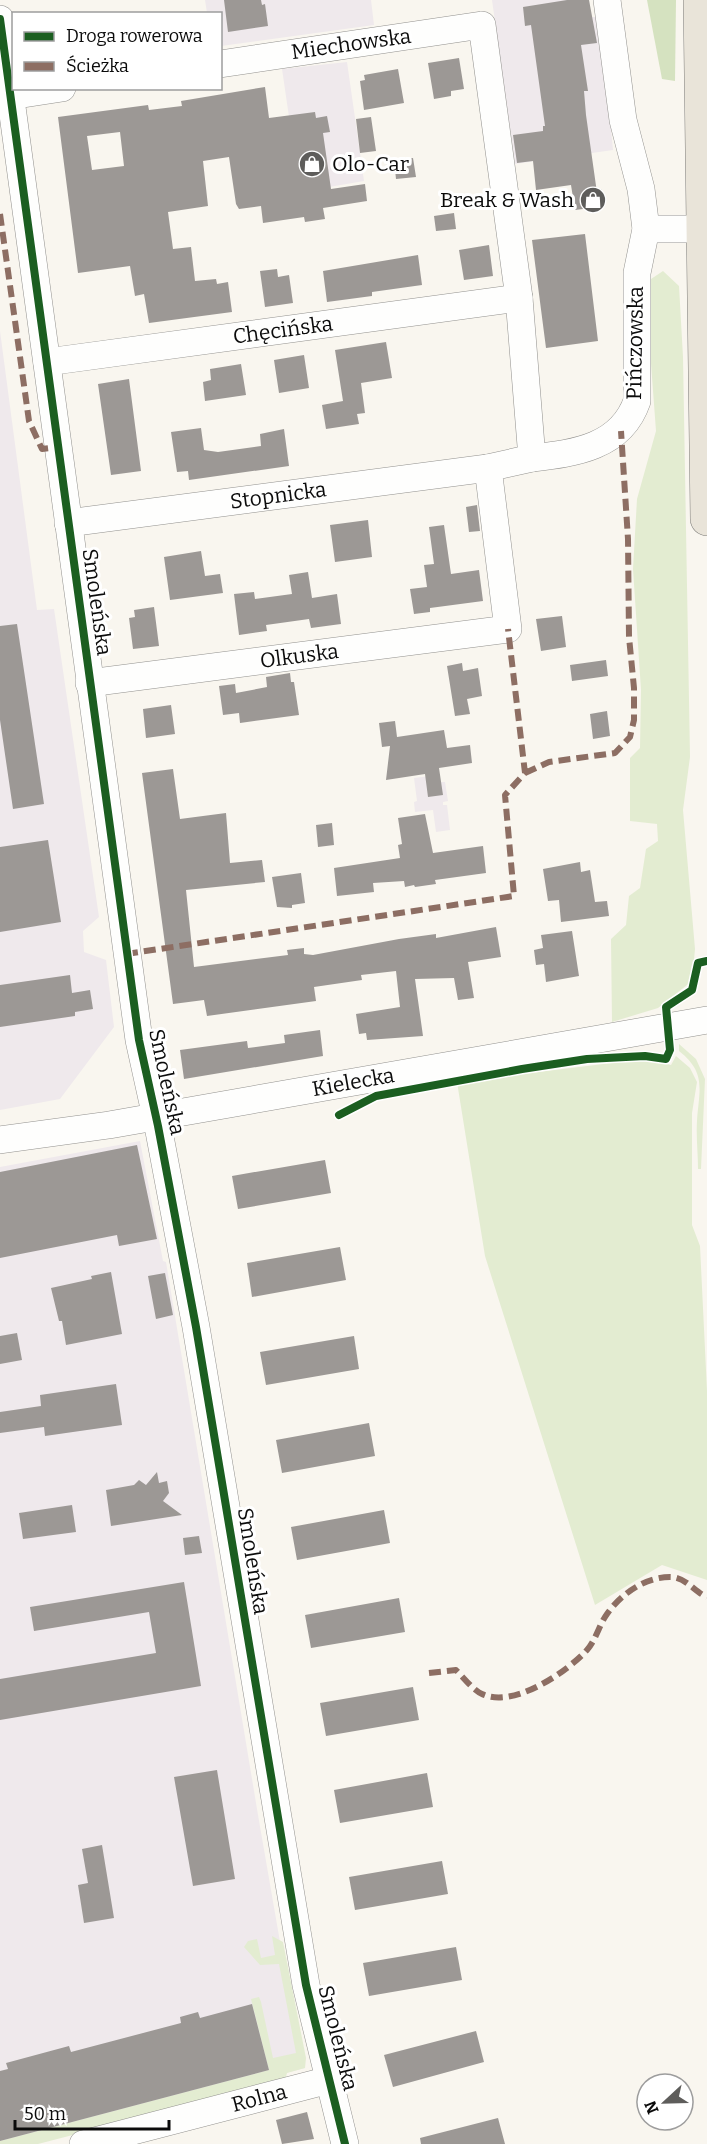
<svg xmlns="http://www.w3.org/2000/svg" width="707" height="2144" font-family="Bitter,serif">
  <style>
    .industrial { fill: #efe9ec }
    .green { fill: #e3ecd1 }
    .forest { fill: #d5e2c0 }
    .building { fill: #9c9895; fill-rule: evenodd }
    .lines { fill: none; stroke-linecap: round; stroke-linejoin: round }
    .minor-casing { stroke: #92918e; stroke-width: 28 }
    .major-casing { stroke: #7f7e7b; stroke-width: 34 }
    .minor { stroke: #fefefd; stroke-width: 27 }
    .major { stroke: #e9e4d9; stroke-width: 33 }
    .quiet { stroke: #8d6e63; stroke-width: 6; stroke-dasharray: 12 6; stroke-linecap: butt }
    .cycleway-casing { stroke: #fff; stroke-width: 11 }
    .cycleway { stroke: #1b5e20; stroke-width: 8 }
    .labels { text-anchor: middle; stroke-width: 6; stroke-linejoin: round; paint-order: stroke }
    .street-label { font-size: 21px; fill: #0b0b0b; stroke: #fff }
    .poi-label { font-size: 21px; fill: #0b0b0b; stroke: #fff; text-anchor: start }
  </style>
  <rect width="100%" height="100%" fill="#f9f6ef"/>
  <path class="industrial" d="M205,0H371L374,25L221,46L220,14L207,13Z
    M492,0H589L591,17H600L613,150L515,164Z
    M347,62L364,181L300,192L282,69Z
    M0,331L37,610L54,609L99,917L83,931L84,952L106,960L114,1027L60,1099L0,1110Z
    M438,775L439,782H445L448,801L443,802V805H447L450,830L436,832L433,810L415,812L414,802L417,801L414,778Z
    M140,1141L163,1261L166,1262L258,1815L293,2017L305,2068L9,2144H0V1167Z"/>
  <path class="green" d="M663,271L679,286L683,357L690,757L683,810L695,949L692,981L658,1008L612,1022L611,939L626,925L629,896L640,888L646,849L658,841L657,824L630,821V758L640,748L641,690L633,569L637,499L656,431L645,283Z
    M679,1044L696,1059L705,1079L701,1169H698C698,1153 696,1137 697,1121C699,1090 707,1073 679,1051Z
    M676,1056L690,1068L697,1082L692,1113V1225L700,1246L707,1391V1580L662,1565L595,1605L485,1256L457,1082L644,1059L671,1065Z
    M272,1936L283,1942L306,2058L305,2068L287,2073L285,2080L38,2144H0V2141L269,2070L251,1999L259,1997L261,2002L273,2058L296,2053L279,1964L260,1965L244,1947L248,1941L257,1939L261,1958L275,1955Z"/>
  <path class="forest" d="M647,0H676L675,81L662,79Z"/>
  <path class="building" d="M224,0H261L262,5L265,4L268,26L228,32Z
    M567,0H589L597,43L581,45L588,91H584L586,115L599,207L575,210L571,185L536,190L533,161L517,163L513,135L543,131V126H545L531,25L525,26L523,7Z
    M459,58L464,89L451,91V96L434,99L428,63Z
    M398,69L404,103L364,110L360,81L365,80L364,75Z
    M265,87L269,118L315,112L316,118L327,116L330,132L323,133L331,189L365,184L367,201L323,208L325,219L305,222L304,217L263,223L261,206L239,209L236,204L229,157L203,161L208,206L168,212L173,249L191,247L195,281L216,279L217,284L228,282L232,312L149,323L144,294L135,296L130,266L78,273L58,117L148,105L149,110L182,106L181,101ZM120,132L124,166L92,170L87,136Z
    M371,117L376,151L360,153L356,119Z
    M413,158L416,177L396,179L394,160Z
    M454,213L456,229L436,231L434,216Z
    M585,234L598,341L546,348L532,240Z
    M489,245L493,276L464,280L459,250Z
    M418,255L422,285L372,292V296L327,302L323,271Z
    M277,269L278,277L289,275L293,303L265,307L260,271Z
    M386,342L392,378L361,383L365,413L357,414L359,424L326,429L322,405L343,401L335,350Z
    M304,355L309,388L279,393L274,360Z
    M241,364L246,395L205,401L203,382L211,380L210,369Z
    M129,379L141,471L111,475L98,384Z
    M201,428L204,450L218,452L261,446L260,434L284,429L289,466L189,480L188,471L177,472L171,432Z
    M477,505L480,531L469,532L466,507Z
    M368,520L372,557L335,562L330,525Z
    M444,525L451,574L479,570L483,601L430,608V612L414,614L410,589L427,587L424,565L434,564L429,527Z
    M201,551L205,576L220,574L223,593L170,600L164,557Z
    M308,572L312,598L337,594L341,624L311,628L309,619L266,625L267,631L239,635L234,594L254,592L255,599L292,594L289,575Z
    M154,607L159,646L133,649L129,618L135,617L134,610Z
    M562,616L566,647L541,651L536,619Z
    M17,624L44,804L13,809L0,720V626Z
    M606,660L608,676L572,681L570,665Z
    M462,663L463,671L478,668L482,696L467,699L470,714L455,716L447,666Z
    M290,673L291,682H294L299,715L240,723L239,713L223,715L219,686L235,684L236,693L267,687L266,677Z
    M171,705L175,734L146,738L143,709Z
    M607,711L610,736L593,739L590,714Z
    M395,721L397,737L444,730L447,748L470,745L472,763L439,768L443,795L428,797L425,774L386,780L390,746L382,747L379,723Z
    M173,769L180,819L226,813L230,863L262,860L265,882L186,890L194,967L288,955L287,950L304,948V954L313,955L399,939L436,934V938L496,927L501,957L468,962L474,998L458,1000L454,978L415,979L423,1036L367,1040L366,1033L359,1034L356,1014L400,1007L396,971L361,975L362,980L314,987L316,1001L207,1016L204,1000L173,1004L142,773Z
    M425,814L433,853L483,846L486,873L435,880L436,884L415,887L414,885L405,887L404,881L373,883L374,892L337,896L334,868L400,858L398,845L402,844L398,818Z
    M332,823L334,845L318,847L316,825Z
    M48,840L61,922L0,932V847Z
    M580,862L581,872L590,870L595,902L607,901L609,916L561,922L559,900L548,901L543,869Z
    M301,873L305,903L292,905V908L277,907L272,877Z
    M572,931L579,976L546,982L544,964L536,965L534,950L543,948L541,935Z
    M70,975L72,993L90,990L93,1009L75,1012V1016L0,1027V985Z
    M320,1030L323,1056L184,1079L180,1050L247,1041L248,1048L285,1043L284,1035Z
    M137,1145L157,1239L119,1246L117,1235L0,1258V1172Z
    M325,1160L331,1193L238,1209L232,1176Z
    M340,1247L346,1280L252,1297L247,1263Z
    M111,1272L122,1334L66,1345L62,1321H59L51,1288L92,1279L91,1276Z
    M165,1273L173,1315L156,1319L148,1276Z
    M17,1333L22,1360L0,1364V1336Z
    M354,1336L359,1369L266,1385L260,1352Z
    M116,1384L122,1425L45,1436L44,1427L0,1433V1412L41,1406L40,1395Z
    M369,1423L375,1456L282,1473L276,1440Z
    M157,1472L159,1483L167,1481L169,1493L163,1501L182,1515L111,1526L106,1490L134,1485L139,1480L146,1485Z
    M72,1505L76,1532L23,1539L19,1513Z
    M384,1510L390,1543L297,1560L291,1527Z
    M199,1536L202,1553L185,1555L183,1538Z
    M184,1582L201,1686L0,1720V1679L156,1653L149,1612L34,1631L30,1607Z
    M399,1598L405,1632L311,1648L305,1615Z
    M413,1687L419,1720L326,1736L320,1703Z
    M217,1770L235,1879L193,1886L174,1777Z
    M427,1773L433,1807L340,1823L334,1790Z
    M102,1845L114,1918L84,1923L78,1885L88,1883L82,1849Z
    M442,1861L448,1894L355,1910L349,1877Z
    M456,1947L462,1980L369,1996L363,1963Z
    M252,2004L269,2070L0,2141V2071L8,2069L6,2063L69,2046L71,2052L181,2023L180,2017L198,2012L200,2018Z
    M476,2031L484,2062L393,2087L384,2055Z
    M307,2112L314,2139L282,2144L276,2120Z
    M498,2118L505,2144H421L420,2138Z"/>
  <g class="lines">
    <g class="minor-casing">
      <g id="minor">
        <path d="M0,19L139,1040L158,1126L196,1327L306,1985L345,2144"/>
        <path d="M10,96L62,88"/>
        <path d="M646,229H703"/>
        <path id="s1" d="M47,362L519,298"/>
        <path d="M532,458C576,453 621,447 637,401V273L646,229L641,189L623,120L607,0"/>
        <path id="s2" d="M68,523L488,468"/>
        <path id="s3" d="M89,683L508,629L488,468L532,458L519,298L482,25L220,64"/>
        <path id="s4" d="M0,1140L109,1125L707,1020"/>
        <path id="s5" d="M83,2144L329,2080"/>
      </g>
    </g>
    <g class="major-casing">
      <path id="major" d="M700,0L707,519"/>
    </g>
    <use href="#minor" class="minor"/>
    <use href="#major" class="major"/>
    <path class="quiet" d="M0,214L29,421L42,449L58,447
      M525,773L549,762L615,753L630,737L634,720V688L629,637L628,539L621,431
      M126,954L514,896L505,795L525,773L508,629
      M429,1673L456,1670C463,1677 473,1690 482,1694C513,1709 567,1672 587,1650C596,1640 599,1625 607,1614C621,1594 646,1576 672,1577C686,1578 695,1592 707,1597"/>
    <g class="cycleway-casing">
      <path id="cycleway" d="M0,19L139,1040L158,1126L196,1327L306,1985L345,2144
        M339,1115L376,1096L522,1069L587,1059L645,1056L666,1059L670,1050L666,1007L692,990L698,963L707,961"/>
    </g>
    <use href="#cycleway" class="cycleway"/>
  </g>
  <defs>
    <g id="shop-disc" transform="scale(1.35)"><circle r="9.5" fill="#5e5d5b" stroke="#fff"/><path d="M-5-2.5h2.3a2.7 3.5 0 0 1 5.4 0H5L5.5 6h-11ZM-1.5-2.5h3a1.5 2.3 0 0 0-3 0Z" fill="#fff"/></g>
  </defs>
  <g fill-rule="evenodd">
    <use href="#shop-disc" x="312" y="164"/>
    <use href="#shop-disc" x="593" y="200"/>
  </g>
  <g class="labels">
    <g class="street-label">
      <text transform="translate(351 44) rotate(-8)" y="7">Miechowska</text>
      <text dy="7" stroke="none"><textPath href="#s1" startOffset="238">Chęcińska</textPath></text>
      <text transform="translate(635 343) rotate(-89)" y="7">Pińczowska</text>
      <text dy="7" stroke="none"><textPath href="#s2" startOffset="212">Stopnicka</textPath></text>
      <text transform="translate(97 602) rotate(82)" y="7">Smoleńska</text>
      <text dy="7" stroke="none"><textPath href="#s3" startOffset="212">Olkuska</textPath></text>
      <text transform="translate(167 1082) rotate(78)" y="7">Smoleńska</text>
      <text dy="7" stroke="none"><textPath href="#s4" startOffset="358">Kielecka</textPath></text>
      <text transform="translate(253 1561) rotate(81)" y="7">Smoleńska</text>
      <text transform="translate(338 2038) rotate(76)" y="7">Smoleńska</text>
      <text dy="7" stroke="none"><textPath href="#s5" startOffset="182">Rolna</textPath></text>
    </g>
    <g class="poi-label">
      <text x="332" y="171">Olo-Car</text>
      <text x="574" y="207" text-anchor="end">Break &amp; Wash</text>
    </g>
  </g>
  <rect x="12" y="12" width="210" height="78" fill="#ffffff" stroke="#9d9d9d" stroke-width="1.5"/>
  <rect x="24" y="32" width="30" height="9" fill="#1b5e20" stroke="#9d9d9d" stroke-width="1.5"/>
  <text x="66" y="42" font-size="18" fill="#0b0b0b">Droga rowerowa</text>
  <rect x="24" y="62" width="30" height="9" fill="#8d6e63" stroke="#9d9d9d" stroke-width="1.5"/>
  <text x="66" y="72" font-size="18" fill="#0b0b0b">Ścieżka</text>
  <g transform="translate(665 2102) rotate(248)"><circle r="28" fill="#ffffff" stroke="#9d9d9d" stroke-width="1.5"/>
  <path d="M0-4.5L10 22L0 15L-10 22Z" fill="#5e5d5b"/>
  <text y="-9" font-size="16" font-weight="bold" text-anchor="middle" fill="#0b0b0b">N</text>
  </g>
  <path d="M15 2120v9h154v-9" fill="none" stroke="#0b0b0b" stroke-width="3"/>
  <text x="24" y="2120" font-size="18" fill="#0b0b0b" stroke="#ffffff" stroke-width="4.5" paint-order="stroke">50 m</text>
</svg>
